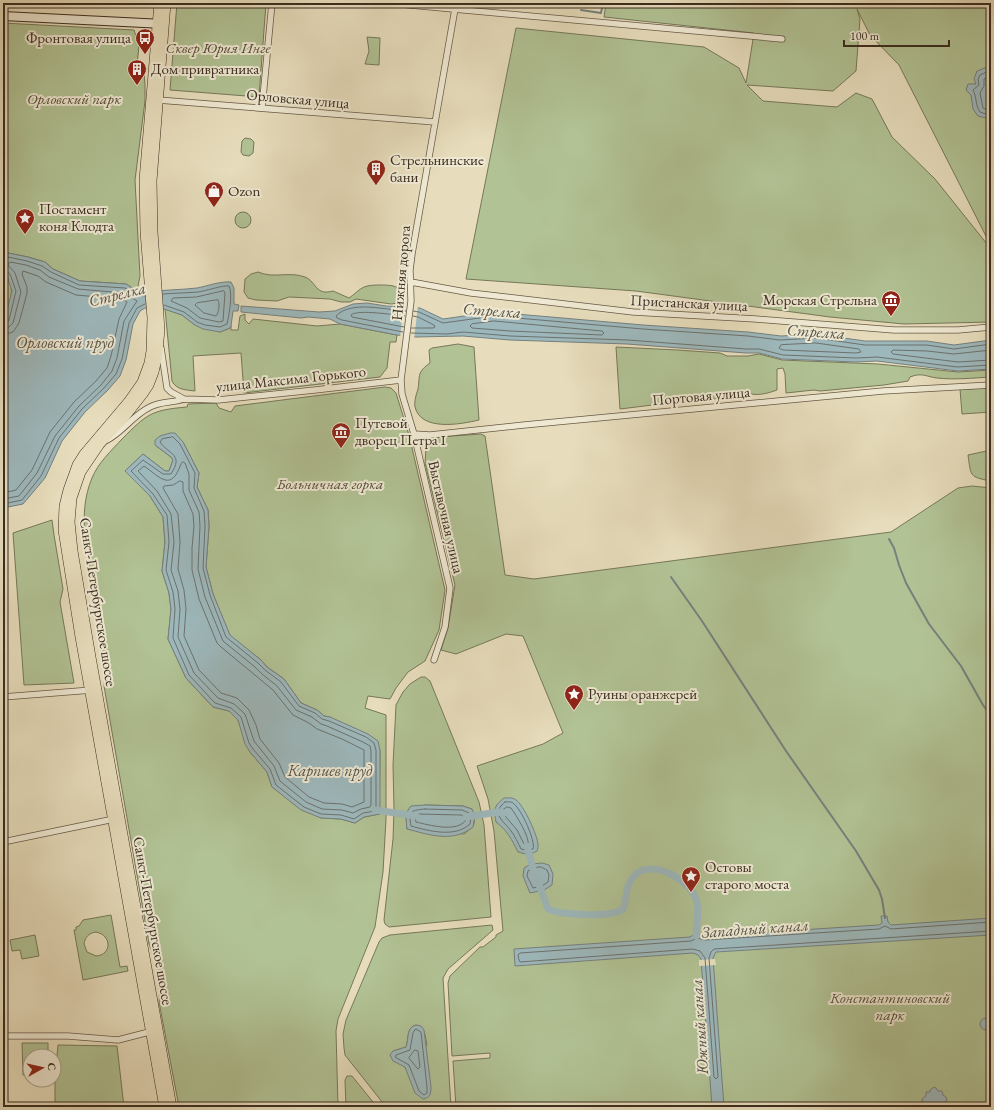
<svg xmlns="http://www.w3.org/2000/svg" width="994" height="1110" font-family="'EB Garamond',serif">
  <style>
    .green { fill: #b1c294; stroke: #76785a; fill-rule: evenodd }
    .water { fill: #9db8bc; stroke: #76807e }
    .pier { fill: #e7ddbc }
    .lines { fill: none; stroke-linecap: round; stroke-linejoin: round }
    .shore { stroke: #6c726e; stroke-width: 1 }
    .stream { stroke: #76807e; stroke-width: 2 }
    .canal { stroke: #9db8bc; stroke-width: 7 }
    .street-casing { stroke: #665947; stroke-width: 7 }
    .secondary-casing { stroke: #3b2d20; stroke-width: 10 }
    .primary-casing { stroke: #3b2d20; stroke-width: 10 }
    .street { stroke: #efe9d3; stroke-width: 5.5 }
    .secondary { stroke: #efe9d3; stroke-width: 8 }
    .primary { stroke: #e7ddbc; stroke-width: 9 }
    .labels { text-anchor: middle; stroke-width: 4; stroke-linejoin: round; paint-order: stroke }
    .poi-label { font-size: 15px; fill: #3b2d20; stroke: #efe9d3; text-anchor: start }
    .park-label { font-size: 15px; font-style: italic; fill: #534b37; stroke: #efe9d3 }
    .street-label { font-size: 15px; fill: #3b2d20; stroke: #efe9d3 }
    .water-label { font-size: 16px; font-style: italic; fill: #545047; stroke: #efe9d3 }
  </style>
  <rect width="100%" height="100%" fill="#e7ddbc"/>
  <filter id="stains"><feTurbulence type="fractalNoise" baseFrequency=".005" numOctaves="4"/><feColorMatrix values="0 0 0 0 .2 0 0 0 0 .09 0 0 0 0 .02 0 0 0 .5 -.17"/></filter>
  <radialGradient id="worn" r=".72"><stop offset=".6" stop-color="#630" stop-opacity="0"/><stop offset="1" stop-color="#630" stop-opacity=".3"/></radialGradient>
  <path class="green" d="M177,3H266L259,97L170,90Z
    M606,3H991V67L990,66L976,84L971,85L972,100L986,118L991,117V246L899,65L870,35L857,9L860,19L856,71L833,91L747,85L763,101L837,107L856,93L872,99L892,137L935,179L991,249V322L904,324L830,317L636,291L466,279L516,28L704,47L739,68L746,83L754,33L604,17Z
    M3,23L134,30L139,45L137,66L144,73L145,85V101L135,180L140,276L137,291L126,284L80,281L53,269L45,262L28,257L3,252Z
    M367,37L380,38L379,65L365,64L369,51Z
    M245,138L251,139L254,142L253,153L249,156L243,155L241,152L242,141Z
    M235 220a8 8 0 1 1 16 0a8 8 0 1 1-16 0Z
    M258,272C274,279 288,271 305,277C317,282 315,296 333,291L349,298C354,295 359,289 364,287C369,285 376,285 380,285C394,285 406,286 399,303L391,304L356,299L350,302H341L330,299L289,297L277,301L256,300L248,298L244,292L245,279L251,274Z
    M3,273C19,286 8,309 3,325Z
    M165,309L182,315L195,325L220,332L230,328L231,326V330H238L240,316L245,314V320L249,324L253,319L317,326L340,324L397,335L396,342H390L387,368L380,377L244,393L241,353L193,356L195,391C187,390 176,390 172,381Z
    M458,344L474,347L479,420C462,424 421,432 415,407C414,402 416,395 418,389C420,375 417,372 430,363L429,350L432,348Z
    M616,347L678,350L720,353L727,356H748L759,354L782,360L878,364L958,372L991,370V377C973,378 955,380 937,378C927,377 922,372 910,377L908,381L884,385L820,391L814,390L786,393L785,374L783,368L777,369V390C766,394 757,396 746,393V396L677,402L620,409Z
    M385,387L391,388L396,393L409,435L445,590L439,630L425,661L408,672L396,688L390,699L368,696L365,708L386,715V819L383,872L375,927L338,1019L336,1031L338,1107H179L159,1002C161,982 157,963 149,944L104,686L106,669C101,642 97,615 93,588C87,551 77,514 92,478C98,463 111,451 122,439C147,414 151,410 187,407L188,404L216,403L219,408L231,412L235,406ZM183,442L199,473L197,487L208,510L209,526L206,567L213,594L230,636L261,660L267,667L284,679L301,703L317,710L324,716L330,717L380,750L379,814L364,817L355,823L341,819L321,818L286,797L272,787L267,772L250,752L238,720L229,711L213,707L186,678L168,639L171,609L169,593L162,571L165,542L163,517L150,496L125,471L143,454L165,471H169L173,460L171,457L155,445Z
    M991,388V412L962,414L960,389Z
    M481,434L485,436L505,575L534,579L891,532L958,488L972,486L991,488V1107H456L453,1061L490,1058V1053L452,1056L448,983L450,976L480,947H483L496,937V935L503,931L494,831L488,799L477,766L543,744L563,733L523,636L506,634L456,654L441,650L448,628L455,585L425,463L426,448L428,440L438,437Z
    M991,450V481C969,477 971,476 968,455Z
    M52,520L54,535L63,589L60,602L74,683L24,685L13,533Z
    M421,677H425L430,681L479,802L484,825L491,917L389,927L385,924L384,920L393,839L394,809L393,765L396,705L403,692L410,684ZM425,805L463,806L472,809C475,824 477,824 464,834L407,829L406,816L408,810Z
    M111,915L120,967L127,966L128,971L83,980L74,930H76V927L79,926L83,920ZM96,932C112,935 112,955 96,956L87,952L84,944C85,937 89,933 96,932Z
    M492,925L493,930L448,969L443,978L451,1107H386L345,1055L344,1048L343,1034L346,1020L379,942L382,938L390,935ZM416,1025C426,1028 425,1037 427,1045L408,1071L405,1067L401,1064L393,1051L406,1047C409,1040 406,1027 416,1025Z
    M35,935L39,956L22,959L20,950L12,951L10,940Z
    M22,1043H48V1056H30V1075H23Z
    M58,1045L117,1046L124,1107H53L55,1105V1078Z
    M347,1076H352L377,1107H346L345,1080Z"/>
  <path class="water" d="M990,66L991,117L986,118L978,116L973,109L971,95L966,90L968,84H976L974,79L977,71Z
    M3,252L28,257L45,262L53,269L80,281L126,284L137,291H143V292C161,290 179,290 197,288C208,286 220,281 231,282L234,288V304L239,305L238,311H233L231,326L230,328L220,332L203,329L195,325L182,315L164,309L145,308L140,311L133,324L126,360L120,376L107,391L85,412L62,441L45,478L23,504L3,508V325L12,291L7,276L3,273Z
    M367,303L386,306L420,308L443,319L493,312L643,325L748,332L781,336L816,334L865,341H927L954,345L991,340V369L958,371L877,361L856,362L782,359L759,353H746L627,344L510,340L463,336L416,337L397,335L340,324L330,319L308,317L301,318L241,312V306L319,312L335,311L353,304Z
    M170,433H175L183,442L199,473L197,487L208,510L209,526L206,567L213,594L230,635L261,660L267,667L284,679L301,703L317,710L324,716L330,717L368,734L378,741L380,750V814L364,817L355,823L341,819L321,818L301,810L272,787L267,772L250,752L245,744L238,720L229,711L213,707L186,678L168,639L171,609L169,593L162,571L165,542L163,517L150,496L125,471L143,454L165,471H169L173,460L171,457L155,445V440L160,436Z
    M504,798C508,798 512,797 516,800C523,804 538,836 538,845C538,847 538,849 537,851C530,855 525,854 518,852C512,840 507,830 496,822C494,809 493,807 504,798Z
    M425,805L463,806L472,809L475,816L473,827C453,843 430,835 407,829C406,820 405,812 411,806Z
    M542,863L549,865L553,874L552,885L544,890L530,893L523,876L524,868L531,864Z
    M881,916H887L888,922L891,925L991,918V935L716,952L713,958L724,1107H712L701,959L698,955L693,953L515,966L514,949L690,937L694,934V928L699,927V934L701,936H704L879,925L882,923Z
    M980 1024a6 6 0 1 1 12 0a6 6 0 1 1-12 0Z
    M416,1025L421,1026L424,1030L431,1087C431,1094 430,1098 423,1099L415,1093L405,1067L393,1061L390,1055L393,1051L406,1047C409,1039 406,1027 416,1025Z
    M934,1087L936,1088L938,1091H942L943,1095L946,1097L947,1101L943,1103L944,1107H927L926,1104L922,1103V1099L926,1096V1092H930V1090Z"/>
  <path class="pier" d="M404,305L418,306L414,339L400,338Z
    M715,959L716,965L699,966V960Z"/>
  <g class="lines">
    <path class="shore" d="M991,70L980,75L978,79L979,85L973,90C977,97 975,105 980,112L986,114L991,113
      M991,75L984,79V86L980,93L983,108L985,109L991,108
      M3,256L27,261L42,266L51,272L79,285L125,288L136,294L145,296
      M3,270H6L10,274L16,291L9,320L7,323L3,324
      M224,291L225,293L223,321L219,322L200,318L187,308L171,301L173,298L196,297Z
      M163,294C175,293 186,293 198,292C206,291 223,285 229,286C233,294 229,315 227,324L220,327L205,325L197,322L184,312L164,305
      M218,300C220,304 219,313 216,316L204,313L195,305L197,303Z
      M413,311L419,312L443,323L494,316L643,329L748,336L780,340L816,338L865,345H927L954,349L991,344
      M494,321L602,331L604,333L602,335L510,331L472,328L470,326L472,324Z
      M404,327L352,317L351,315C358,309 394,315 405,316
      M411,328H433L435,327L434,325L418,317L413,316
      M3,329L9,327L13,323L21,292L15,273L8,265L10,262L26,265L40,270L49,277L78,289L124,293L137,301L124,321L117,358L112,371L101,385L79,406L55,436L37,473L19,496L3,499
      M403,332L342,320L337,318L336,316C351,300 386,310 406,311
      M411,333L447,334L463,332L510,336L628,340L746,349H759L783,355L856,358L877,357L957,367L991,365
      M3,335L13,332L19,323L27,293V287L22,274L23,271L38,276L46,282L76,295L122,299L127,302L119,319L111,356L107,368L96,381L74,402L50,432L32,470L16,490L3,493
      M816,343L859,349L861,352L856,353L783,350L779,348L781,345Z
      M991,350L954,354L927,351L893,350L891,352L893,354L958,362L991,360
      M173,437L180,444L195,473L194,488L204,511L205,526L203,568L210,595L226,637L258,663L265,670L281,682L299,706L315,713L322,719L329,721L366,737L374,743L376,750V808L375,811L363,813L354,819L341,815L321,814L304,807L276,785L270,769L253,749L249,743L241,717L231,708L215,703L189,675L173,638L175,609L173,592L166,570L169,542L167,515L153,494L131,471L143,460L163,474H171C184,454 169,455 160,442L162,439Z
      M183,462L185,463L189,474V490L199,512L200,526L198,569L205,597L223,641L255,667L262,674L277,686L296,710L312,717L321,724L327,726L363,742L370,746L371,751V805L370,807L361,809L353,813L342,810L322,809L306,802L280,781L274,766L254,741L245,714L234,704L218,698L194,673L178,637L180,609L178,591L171,570L174,542L171,514L157,491L138,471L144,466C161,478 171,492 181,464Z
      M180,481L183,482V491L193,514L194,526L192,548V570L199,599L217,643L221,647L273,690L293,715L309,723L317,729L342,739L364,750V802L352,807L342,804L324,803L309,797L285,777L279,763L260,739L256,725L249,710L237,698L221,693L199,670L184,636L186,609L184,590L178,569L180,542L178,514L163,488L164,486L173,485Z
      M3,504L22,500L41,476L59,438L82,409L104,388L116,374L122,359L129,323L137,308L145,304
      M505,802C508,802 512,801 514,804C521,809 536,841 533,849L526,850L521,849C518,843 515,836 511,831C504,821 490,814 505,802Z
      M507,807L511,808C516,815 530,837 528,845L524,844L517,830L505,816L503,810Z
      M425,809L462,810L469,813L471,817L470,824C455,838 429,831 411,826C408,811 412,810 425,809Z
      M417,814L461,815L465,817L466,820C457,833 429,825 416,822L415,817Z
      M541,867L547,870L549,875L548,882L542,886L533,888L527,876L528,871L533,868Z
      M991,922L891,929L885,926L879,929L705,940L697,938L691,941L520,953L518,955L519,960L520,962L693,949L700,951L705,958L714,1077L716,1079L718,1077L709,958L711,952L714,949L991,931
      M416,1029L421,1032L427,1087V1093L424,1095L419,1091L409,1065L395,1057L396,1055L410,1050L413,1033Z
      M415,1050L418,1051L420,1067L418,1069L417,1068L409,1058Z"/>
    <path class="stream" d="M581,10L601,13L603,3
      M889,539L894,548L899,565L906,583L929,624L961,666L983,705L991,716
      M671,577L702,621L786,751L856,851L879,890L882,899L885,918"/>
    <path class="canal" d="M375,810L416,816
      M466,817L498,812L504,813
      M527,846L534,872
      M538,882L548,909C562,915 612,918 623,909C628,897 624,886 635,875C653,858 692,881 697,902C699,912 697,925 696,936"/>
    <g class="street-casing">
      <path id="street" d="M388,3L782,39
        M158,100L435,122
        M262,108L272,3
        M411,282L471,293L633,312L756,319L894,330H958L991,327
        M161,348L167,388L171,392L184,399L218,400L315,390L401,380
        M414,434L430,435L524,425L883,391L991,385
        M107,440C123,432 133,415 150,407C160,401 173,403 184,399
        M434,660L445,627L450,588L414,434L402,394L401,380L411,301L410,270L412,254L456,3
        M3,697L92,690
        M3,842L114,819
        M3,1036H68L118,1040L153,1031"/>
    </g>
    <g class="secondary-casing">
      <path id="secondary" d="M3,16L164,24"/>
    </g>
    <g class="primary-casing">
      <path id="primary" d="M159,3L144,180L145,232L152,318L151,351L149,363L142,382L128,402L84,454L77,465L68,490L64,506L63,530L80,637L164,1107
        M166,3L152,181L153,232L160,330L157,359L154,372L149,385L143,394L125,417L100,444L81,472L72,498L70,522L73,551L91,657L172,1107"/>
    </g>
    <use href="#street" class="street"/>
    <use href="#secondary" class="secondary"/>
    <use href="#primary" class="primary"/>
  </g>
  <defs>
    <g id="bus-pin" transform="scale(1)"><path d="M0 17L-7.5 6A9.5 9.5 0 1 1 7.5 6Z" fill="#8f2418" stroke="#efe9d3"/><path d="M-5-6H5V4H4V6H2V4H-2V6H-4V4H-5ZM-3.5-4V0h7V-4ZM-3.5 1.2v1.5H-2V1.2ZM2 1.2v1.5H3.5V1.2Z" fill="#fff"/></g>
    <g id="building-pin" transform="scale(1)"><path d="M0 17L-7.5 6A9.5 9.5 0 1 1 7.5 6Z" fill="#8f2418" stroke="#efe9d3"/><path d="M-4-6H4V6H1V3H-1V6H-4ZM-2.5-4.3h1.7v1.8h-1.7ZM.8-4.3h1.7v1.8H.8ZM-2.5-1h1.7V.8h-1.7ZM.8-1h1.7V.8H.8Z" fill="#fff"/></g>
    <g id="shop-pin" transform="scale(1)"><path d="M0 17L-7.5 6A9.5 9.5 0 1 1 7.5 6Z" fill="#8f2418" stroke="#efe9d3"/><path d="M-5-2.5h2.3a2.7 3.5 0 0 1 5.4 0H5L5.5 6h-11ZM-1.5-2.5h3a1.5 2.3 0 0 0-3 0Z" fill="#fff"/></g>
    <g id="sight-pin" transform="scale(1)"><path d="M0 17L-7.5 6A9.5 9.5 0 1 1 7.5 6Z" fill="#8f2418" stroke="#efe9d3"/><path d="M0-6L1.8-2.2L6-1.7L2.9 1.2L3.7 5.4L0 3.3L-3.7 5.4L-2.9 1.2L-6-1.7L-1.8-2.2Z" fill="#fff"/></g>
    <g id="museum-pin" transform="scale(1)"><path d="M0 17L-7.5 6A9.5 9.5 0 1 1 7.5 6Z" fill="#8f2418" stroke="#efe9d3"/><path d="M0-6L6-3V-2H-6V-3ZM-5-1h2V3h-2ZM-1-1h2V3h-2ZM3-1h2V3H3ZM-6 4H6V6H-6Z" fill="#fff"/></g>
  </defs>
  <g fill-rule="evenodd">
    <use href="#bus-pin" x="145" y="38"/>
    <use href="#building-pin" x="137" y="69"/>
    <use href="#building-pin" x="376" y="169"/>
    <use href="#shop-pin" x="214" y="191"/>
    <use href="#sight-pin" x="25" y="218"/>
    <use href="#museum-pin" x="891" y="300"/>
    <use href="#museum-pin" x="341" y="432"/>
    <use href="#sight-pin" x="574" y="694"/>
    <use href="#sight-pin" x="691" y="876"/>
  </g>
  <g class="labels">
    <g class="poi-label">
      <text x="131" y="43" text-anchor="end">Фронтовая улица</text>
      <text x="151" y="74">Дом привратника</text>
      <text x="390" y="165">Стрельнинские<tspan x="390" dy="17">бани</tspan></text>
      <text x="228" y="196">Ozon</text>
      <text x="39" y="214">Постамент<tspan x="39" dy="17">коня Клодта</tspan></text>
      <text x="877" y="305" text-anchor="end">Морская Стрельна</text>
      <text x="355" y="428">Путевой<tspan x="355" dy="17">дворец Петра I</tspan></text>
      <text x="588" y="699">Руины оранжерей</text>
      <text x="705" y="872">Остовы<tspan x="705" dy="17">старого моста</tspan></text>
    </g>
    <g class="park-label">
      <text x="218" y="53">Сквер Юрия Инге</text>
      <text x="74" y="104">Орловский парк</text>
      <text x="330" y="489">Больничная горка</text>
      <text x="890" y="1003">Константиновский<tspan x="890" dy="17">парк</tspan></text>
    </g>
    <g class="street-label">
      <text transform="translate(298 99) rotate(5)" y="5">Орловская улица</text>
      <text transform="translate(401 273) rotate(-85)" y="5">Нижняя дорога</text>
      <text transform="translate(689 303) rotate(3)" y="5">Пристанская улица</text>
      <text transform="translate(291 379) rotate(-6)" y="5">улица Максима Горького</text>
      <text transform="translate(701 396) rotate(-5)" y="5">Портовая улица</text>
      <text transform="translate(446 517) rotate(77)" y="5">Выставочная улица</text>
      <text transform="translate(98 602) rotate(81)" y="5">Санкт-Петербургское шоссе</text>
      <text transform="translate(153 921) rotate(80)" y="5">Санкт-Петербургское шоссе</text>
    </g>
    <g class="water-label">
      <text transform="translate(117 294) rotate(-14)" y="6">Стрелка</text>
      <text transform="translate(492 310) rotate(4)" y="6">Стрелка</text>
      <text transform="translate(816 331) rotate(4)" y="6">Стрелка</text>
      <text x="65" y="348">Орловский пруд</text>
      <text x="330" y="776">Карпиев пруд</text>
      <text transform="translate(755 928) rotate(-4)" y="6">Западный канал</text>
      <text transform="translate(699 1027) rotate(-94)" y="6">Южный канал</text>
    </g>
  </g>
  <rect width="994" height="1110" fill="none" stroke="#e7ddbc" stroke-width="16"/>
  <rect x="4" y="4" width="986" height="1102" fill="none" stroke="#3b2d20" stroke-width="2"/>
  <rect x="8" y="8" width="978" height="1094" fill="none" stroke="#3b2d20"/>
  <g transform="translate(42 1068) rotate(82)"><circle r="19" fill="#efe9d3" stroke="#a79e8b"/>
  <path d="M0-3L7 15L0 10L-7 15Z" fill="#8f2418"/>
  <text y="-6" font-size="11" font-weight="bold" text-anchor="middle" fill="#3b2d20">С</text>
  </g>
  <path d="M844 40v6h105v-6" fill="none" stroke="#3b2d20" stroke-width="2"/>
  <text x="850" y="40" font-size="12" fill="#3b2d20" stroke="#efe9d3" stroke-width="3" paint-order="stroke">100 m</text>
  <rect width="100%" height="100%" filter="url(#stains)"/>
  <rect width="100%" height="100%" fill="url(#worn)"/>
</svg>
